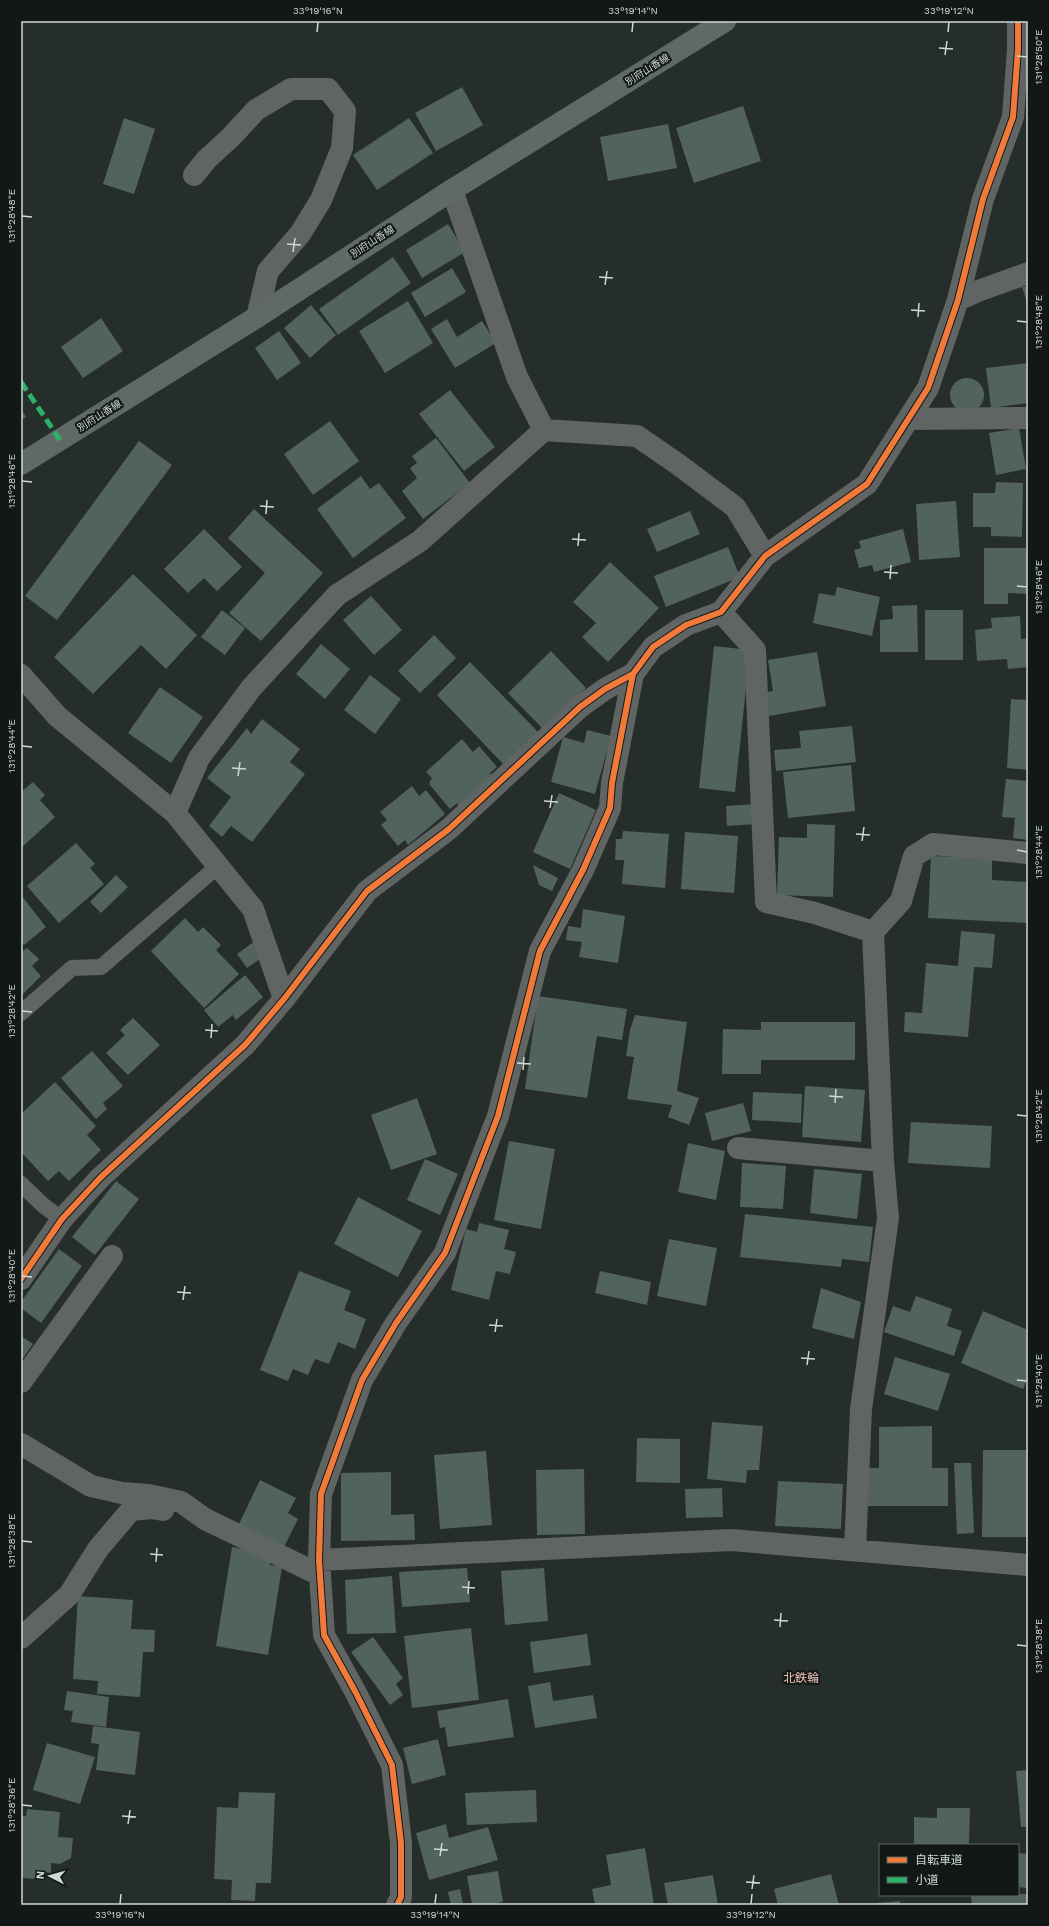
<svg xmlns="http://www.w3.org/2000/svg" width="1049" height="1926" font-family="'Work Sans','Noto Sans JP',sans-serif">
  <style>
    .building { fill: #52625f }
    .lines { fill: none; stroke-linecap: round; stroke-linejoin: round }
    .service { stroke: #606564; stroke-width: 16 }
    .minor { stroke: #606564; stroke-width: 22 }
    .secondary { stroke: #5f6967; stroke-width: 22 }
    .quiet { stroke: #2db169; stroke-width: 5; stroke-dasharray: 10 5; stroke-linecap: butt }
    .cycleway-casing { stroke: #111816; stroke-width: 8 }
    .cycleway { stroke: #f17a3a; stroke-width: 6 }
    .ticks { fill: none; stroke: #ced8d6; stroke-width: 1.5 }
    .labels { text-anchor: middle; stroke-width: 4; stroke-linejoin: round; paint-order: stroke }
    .street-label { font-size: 10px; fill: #ced8d6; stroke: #111816 }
    .quarter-label { font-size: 12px; fill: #f6c4b9; stroke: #111816 }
    .neatline { fill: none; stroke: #ced8d6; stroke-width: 1.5 }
    .ticks-label { font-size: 10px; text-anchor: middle; fill: #ced8d6 }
  </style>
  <rect width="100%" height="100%" fill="#262e2c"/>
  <path class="building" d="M462,87L483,125L436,151L415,113Z
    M743,106L761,161L694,183L676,128Z
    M124,118L155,129L134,194L103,184Z
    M409,118L433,153L377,190L353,155Z
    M668,124L677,168L608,181L600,137Z
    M448,224L465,252L422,278L406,250Z
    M393,257L411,283L338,335L319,309Z
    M452,268L466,292L425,317L411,293Z
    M1028,286V306L1022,287Z
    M408,301L433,343L385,373L359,331Z
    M311,305L336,335L310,358L284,328Z
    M101,318L123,351L83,378L61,347Z
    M447,319L457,337L482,321L496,343L455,368L431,329Z
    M279,331L301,363L277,380L255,348Z
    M1028,363V403L991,408L986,368Z
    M950 395a17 17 0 1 1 34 0a17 17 0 1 1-34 0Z
    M450,390L495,447L464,471L419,414Z
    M21,409L26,417L21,420Z
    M330,421L359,461L313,495L284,454Z
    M1019,428L1026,469L996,475L989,433Z
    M436,438L470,483L423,519L402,491L417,478L410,468L417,463L412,456Z
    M139,441L172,465L57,620L25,596Z
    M361,476L370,489L379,483L406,518L353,558L317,509Z
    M996,482L1023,483L1022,537L991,536V527H973V493H995Z
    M956,501L960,557L919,560L916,504Z
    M254,509L323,573L261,641L229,613L265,573L228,538Z
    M690,511L700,534L657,552L647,529Z
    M204,529L242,567L217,591L204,578L188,593L164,569Z
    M903,529L911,562L874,572L872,565L859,568L854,550L861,548L859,541Z
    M728,547L740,577L666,607L654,576Z
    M984,548H1028V594L1008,593V604H984Z
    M610,562L659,608L608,662L582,637L596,623L573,602Z
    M133,574L197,635L166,669L141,645L93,694L54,657Z
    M837,587L880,597L872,636L813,623L819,593L835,596Z
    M371,596L402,630L374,655L343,620Z
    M917,605L918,652H880V620L893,619L892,606Z
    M222,610L245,628L225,655L201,637Z
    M925,610H963V660H925Z
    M1020,616L1021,639L1028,638V667L1008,669L1007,659L977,661L975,630L992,628L991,618Z
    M434,635L456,658L420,693L398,671Z
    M321,644L350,669L325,699L296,674Z
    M714,646L750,650L735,792L699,788Z
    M551,651L586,688L543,729L508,693Z
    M817,652L826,706L769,716L766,692L773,691L768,660Z
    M470,662L541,735L507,768L437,695Z
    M370,675L401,699L375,734L344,710Z
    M160,687L203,717L171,763L128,733Z
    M1011,699L1028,700V770L1007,768Z
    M262,719L300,749L290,762L305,774L252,842L231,826L222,837L209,826L231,797L207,778L247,728L251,734Z
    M852,726L856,762L776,771L774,750L801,748L799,731Z
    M587,730L611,736L595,794L551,782L563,737L584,743Z
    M462,739L473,752L479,746L497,767L490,773L494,780L459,807L457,803L450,809L429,784L432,778L426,772Z
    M851,765L855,811L788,818L783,772Z
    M1006,779L1028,781V840L1013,838L1015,818L1002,817Z
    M33,782L45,795L40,800L55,817L21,848V792Z
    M412,786L419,796L426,790L445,814L408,845L405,840L398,846L381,825L387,820L380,812Z
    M559,793L596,810L570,869L533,852Z
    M756,804L757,824L727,826L726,806Z
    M807,824L835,825L833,897L777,895L779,837L807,838Z
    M623,831L669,834L665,888L622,884L624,860H615L616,839H622Z
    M685,832L738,836L734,893L681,889Z
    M76,843L95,864L90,868L104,884L59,923L27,886Z
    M931,856L992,858V880L1028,882V923L928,918Z
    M533,865L558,878L552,891L539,885Z
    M116,875L128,887L101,913L90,902Z
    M21,895L46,927L24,945L21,942Z
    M583,909L625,916L618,963L579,957L582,942L566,940L568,926L581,928Z
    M185,918L198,932L203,927L221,945L216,950L239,974L204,1008L151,951Z
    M961,931L995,934L992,968L974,967L968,1037L904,1032L905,1012L922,1013L926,963L958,966Z
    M255,941L266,955L247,968L237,954Z
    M21,948L23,951L27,948L39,959L32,966L41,976L21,996Z
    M245,975L263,997L236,1020L233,1015L218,1027L204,1010Z
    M538,996L627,1009L622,1040L597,1036L587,1098L525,1089Z
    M635,1015L687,1022L677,1091L699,1098L689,1125L668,1117L672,1105L627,1099L634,1057L626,1056L630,1030Z
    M133,1018L160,1045L128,1075L106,1053L125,1035L120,1030Z
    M761,1022H855V1060H761V1074H722L723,1029L761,1030Z
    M92,1051L123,1086L103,1103L107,1109L96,1119L61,1078Z
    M55,1082L96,1126L87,1135L101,1150L69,1181L59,1171L48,1181L21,1152V1114Z
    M805,1086L865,1090L861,1142L802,1137Z
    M753,1092L802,1094L801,1123L752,1120Z
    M417,1098L437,1154L391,1170L371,1115Z
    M743,1103L751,1131L712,1141L705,1113Z
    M911,1122L992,1126L990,1168L908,1163Z
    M509,1141L555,1149L541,1229L494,1220Z
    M688,1143L725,1151L716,1200L678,1192Z
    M425,1159L458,1174L440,1215L407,1200Z
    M742,1163L786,1166L783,1209L740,1207Z
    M814,1169L862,1174L857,1219L810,1213Z
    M116,1181L139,1199L95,1255L72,1237Z
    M358,1197L422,1231L398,1277L334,1244Z
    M745,1214L873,1227L869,1262L842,1259L841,1267L740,1257Z
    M479,1223L509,1230L504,1249L516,1252L510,1274L496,1271L489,1300L451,1290L466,1229L477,1232Z
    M669,1239L717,1248L706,1306L657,1296Z
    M59,1249L82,1266L41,1323L21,1308V1302Z
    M299,1271L351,1291L344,1310L366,1319L355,1349L338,1342L329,1364L315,1359L308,1375L293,1369L288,1381L260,1370Z
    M600,1271L651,1282L647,1305L595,1293Z
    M821,1288L861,1302L854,1339L812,1328Z
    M916,1296L952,1309L947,1326L962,1331L954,1356L884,1332L893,1306L910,1312Z
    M983,1311L1028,1330V1377L1023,1389L961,1363Z
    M21,1336L33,1344L21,1361Z
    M895,1357L950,1374L938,1411L884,1394Z
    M712,1422L763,1426L759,1470H747L746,1483L707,1479Z
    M932,1426V1468H948V1506H868V1468H879V1427Z
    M637,1438L680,1439V1483L636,1482Z
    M983,1450H1028L1027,1537H982Z
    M486,1451L492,1525L440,1529L434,1455Z
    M954,1463H971L974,1533L957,1534Z
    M584,1469L585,1534L537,1535L536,1470Z
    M391,1472V1515L414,1514L415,1540L341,1541V1473Z
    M260,1480L296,1498L288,1513L298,1519L284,1547L239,1524Z
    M778,1481L843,1484L841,1529L775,1526Z
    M722,1488L723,1517L686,1518L685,1489Z
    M232,1547L272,1554L270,1565L282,1567L268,1655L216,1646Z
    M467,1568L470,1602L402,1607L399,1572Z
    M544,1568L548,1621L505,1625L501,1571Z
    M392,1576L396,1633L347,1634L345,1580Z
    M78,1596L133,1600L131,1629L155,1630L154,1652H143L140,1697L97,1694L98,1681L73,1679Z
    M471,1628L479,1700L412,1708L404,1636Z
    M587,1634L591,1665L534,1673L530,1642Z
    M373,1637L403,1678L396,1684L403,1695L390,1705L351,1652Z
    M550,1682L553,1701L593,1695L597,1718L535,1728L528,1686Z
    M67,1691L109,1697L106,1727L71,1722L73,1711L64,1710Z
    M508,1699L514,1737L448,1747L445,1727L440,1728L437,1711Z
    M93,1726L140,1732L135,1775L96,1770L99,1744L91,1743Z
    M438,1739L446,1775L412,1784L403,1748Z
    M47,1743L95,1757L80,1804L33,1790Z
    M1028,1770V1827H1021L1016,1771Z
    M536,1790L537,1822L467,1825L465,1793Z
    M239,1792L275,1793L271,1883H256L255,1901L231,1900L232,1880L214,1879L217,1807L238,1808Z
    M937,1808H970L969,1845H914V1817L937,1818Z
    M27,1809L60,1812L58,1837L73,1838L71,1858L60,1864L51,1863V1873L39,1871L38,1879L21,1878V1816H26Z
    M446,1824L449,1838L488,1827L498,1860L429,1880L416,1833Z
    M645,1848L654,1905H595L592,1889L611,1885L606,1855Z
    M1018,1853L1028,1854V1888L1018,1887Z
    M498,1871L503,1902L486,1905H472L467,1876Z
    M831,1874L839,1905H778L774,1889Z
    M713,1875L718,1905H668L664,1883Z
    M460,1889L463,1904L471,1903V1905H451L448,1892Z
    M1018,1894H1028V1905H972L971,1896Z
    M900,1901V1905H866V1904Z"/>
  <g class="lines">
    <path class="service" d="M21,1013L72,968L101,967L218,866
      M21,1184L44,1206L62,1219"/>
    <path class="minor" d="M194,175L207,159L231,137L256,110L291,89H328L345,111L342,148L321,200L300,234L268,271L257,317
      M452,190L517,377L544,430
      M958,300L978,291L1028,273
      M909,419L1028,418
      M721,612L755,650L766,902L815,913L873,932
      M21,675L57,716L175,813L253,909L284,999
      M175,813L199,758L252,687L337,595L420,541L544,430L637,436L679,465L735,507L765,556
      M738,1148L883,1161
      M21,1279L62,1219L101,1177L245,1045L284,999L367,891L449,829L580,707L605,689L633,674
      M21,1382L112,1256
      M21,1444L91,1486L122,1493L149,1495L181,1502L205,1519L320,1575
      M855,1550L861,1409L888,1218L883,1161L873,932L901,901L914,856L933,844L1028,853
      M319,1560L731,1540L1028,1565
      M21,1638L69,1595L98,1549L131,1510L151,1508L163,1510
      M397,1905L401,1897V1843L392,1765L356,1693L324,1635L319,1560L321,1494L362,1380L396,1323L445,1253L498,1116L540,951L583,870L610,808L612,783L633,674L653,647L686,625L721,612L765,556L867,484L928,388L958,300L983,199L1013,117L1018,49V21"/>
    <path class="secondary" d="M21,464L257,317L452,190L725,21"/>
    <path class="quiet" d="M21,382L60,440"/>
    <g class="cycleway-casing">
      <path id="cycleway" d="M21,1279L62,1219L101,1177L245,1045L284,999L367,891L449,829L580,707L605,689L633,674
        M397,1905L401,1897V1843L392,1765L356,1693L324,1635L319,1560L321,1494L362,1380L396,1323L445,1253L498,1116L540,951L583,870L610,808L612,783L633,674L653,647L686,625L721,612L765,556L867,484L928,388L958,300L983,199L1013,117L1018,49V21"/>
    </g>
    <use href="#cycleway" class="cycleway"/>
  </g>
  <path class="ticks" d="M317,32L318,22M632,32L633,22M948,32L949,22M939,48L953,49M945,55L947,41M1017,56L1027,57M22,216L32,217M287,244L301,245M293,252L295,238M599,277L613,278M605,285L607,271M911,310L925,311M918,317L919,303M1017,321L1027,322M22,481L32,482M260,506L274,507M266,514L267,500M572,539L586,540M578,546L579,533M884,572L898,573M890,579L891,565M1017,586L1027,587M22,746L32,747M232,768L246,769M238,776L240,762M544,801L558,802M550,808L552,795M856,834L870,835M862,841L864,827M1017,850L1027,852M22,1011L32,1012M205,1030L218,1031M211,1038L212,1024M517,1063L531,1064M523,1070L524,1057M829,1096L843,1097M835,1103L836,1089M1017,1115L1027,1116M22,1276L32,1277M177,1292L191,1293M183,1300L185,1286M489,1325L503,1326M495,1332L497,1319M801,1358L815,1359M807,1365L809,1351M1017,1380L1027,1381M22,1541L32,1542M150,1554L163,1555M156,1562L157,1548M462,1587L475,1588M468,1594L469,1581M774,1620L788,1621M780,1627L781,1613M1017,1645L1027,1646M22,1805L32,1806M122,1816L136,1817M128,1824L130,1810M434,1849L448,1850M440,1856L442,1843M746,1882L760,1883M752,1889L754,1875M120,1904L121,1894M435,1904L436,1894M751,1904L752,1894"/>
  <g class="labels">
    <g class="street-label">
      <text transform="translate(647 69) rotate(-32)" y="4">別府山香線</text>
      <text transform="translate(372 241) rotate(-33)" y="4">別府山香線</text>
      <text transform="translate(99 415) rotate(-32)" y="4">別府山香線</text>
    </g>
    <g class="quarter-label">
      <text x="801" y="1682">北鉄輪</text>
    </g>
  </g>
  <rect width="1049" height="1926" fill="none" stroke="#111816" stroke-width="44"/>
  <rect x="879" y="1844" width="140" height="52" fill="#111816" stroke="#5d6563"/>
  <rect x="887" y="1857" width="20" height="6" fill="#f17a3a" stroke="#5d6563"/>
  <text x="915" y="1864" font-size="12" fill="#ced8d6">自転車道</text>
  <rect x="887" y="1877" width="20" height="6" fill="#2db169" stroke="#5d6563"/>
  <text x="915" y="1884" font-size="12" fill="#ced8d6">小道</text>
  <g transform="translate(50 1876) rotate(276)" stroke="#111816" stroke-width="3" paint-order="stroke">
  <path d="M0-3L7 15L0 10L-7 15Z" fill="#ced8d6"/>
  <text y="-6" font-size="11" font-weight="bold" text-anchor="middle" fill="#ced8d6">N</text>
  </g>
  <rect x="22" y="22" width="1005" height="1882" class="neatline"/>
  <g class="ticks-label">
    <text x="318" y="14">33°19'16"N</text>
    <text x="633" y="14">33°19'14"N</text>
    <text x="949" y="14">33°19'12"N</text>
    <text transform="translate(1038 57) rotate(-90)" y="4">131°28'50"E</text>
    <text transform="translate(11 216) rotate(-90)" y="4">131°28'48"E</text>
    <text transform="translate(1038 322) rotate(-90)" y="4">131°28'48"E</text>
    <text transform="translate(11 481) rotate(-90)" y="4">131°28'46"E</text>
    <text transform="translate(1038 587) rotate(-90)" y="4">131°28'46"E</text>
    <text transform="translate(11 746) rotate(-90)" y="4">131°28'44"E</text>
    <text transform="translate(1038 852) rotate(-90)" y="4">131°28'44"E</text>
    <text transform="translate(11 1011) rotate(-90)" y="4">131°28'42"E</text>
    <text transform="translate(1038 1116) rotate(-90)" y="4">131°28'42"E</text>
    <text transform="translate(11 1276) rotate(-90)" y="4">131°28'40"E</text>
    <text transform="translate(1038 1381) rotate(-90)" y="4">131°28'40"E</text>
    <text transform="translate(11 1541) rotate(-90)" y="4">131°28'38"E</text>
    <text transform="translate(1038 1646) rotate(-90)" y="4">131°28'38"E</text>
    <text transform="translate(11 1805) rotate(-90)" y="4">131°28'36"E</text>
    <text x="120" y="1918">33°19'16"N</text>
    <text x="435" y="1918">33°19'14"N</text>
    <text x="751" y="1918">33°19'12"N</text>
  </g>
</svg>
